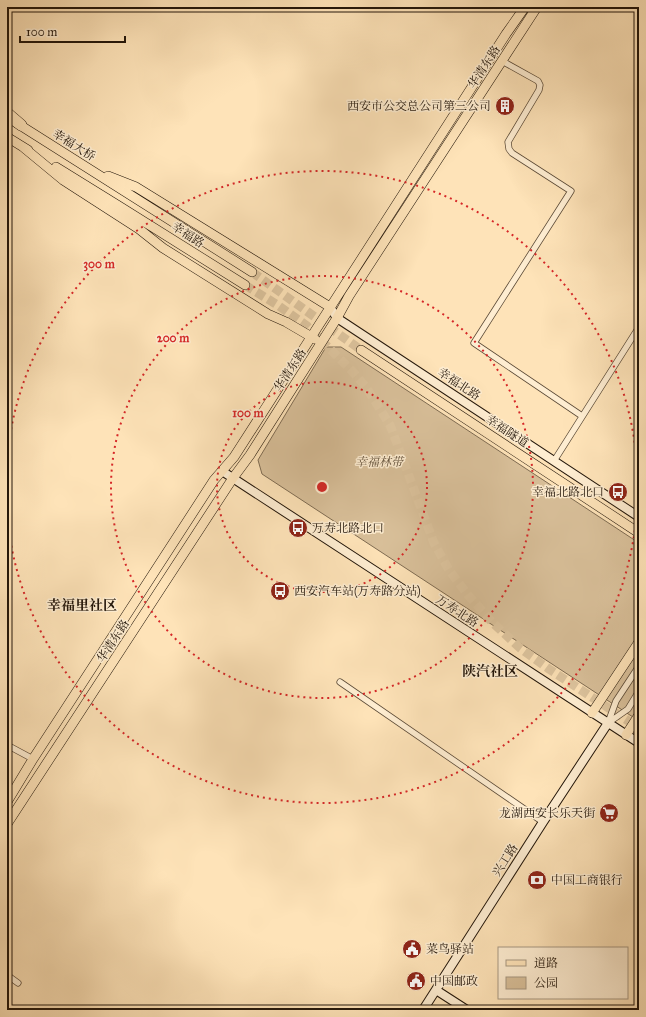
<svg xmlns="http://www.w3.org/2000/svg" width="646" height="1017" font-family="'IM FELL Great Primer','Noto Serif SC',serif">
  <style>
    .green { fill: #d9c09a; stroke: #7e6b52 }
    .lines { fill: none; stroke-linecap: round; stroke-linejoin: round }
    .primary-tunnel { stroke: #ddc49e; stroke-width: 9; stroke-dasharray: 9 4.5; stroke-linecap: butt }
    .street-casing { stroke: #5a4936; stroke-width: 7 }
    .secondary-casing { stroke: #23160a; stroke-width: 10 }
    .primary-casing { stroke: #23160a; stroke-width: 10 }
    .highway-casing { stroke: #23160a; stroke-width: 12 }
    .street { stroke: #feedd1; stroke-width: 5.5 }
    .secondary { stroke: #feedd1; stroke-width: 8 }
    .primary { stroke: #fee3b8; stroke-width: 9 }
    .highway { stroke: #fee3b8; stroke-width: 11 }
    .ring { fill: none; stroke: #d62828; stroke-width: 2; stroke-dasharray: 2 4 }
    .labels { text-anchor: middle; stroke-width: 3; stroke-linejoin: round; paint-order: stroke }
    .street-label { font-size: 12px; fill: #23160a; stroke: #feedd1 }
    .poi-label { font-size: 12px; fill: #23160a; stroke: #feedd1; text-anchor: start }
    .park-label { font-size: 12px; font-style: italic; fill: #63523c; stroke: #feedd1 }
    .quarter-label { font-size: 14px; font-weight: bold; fill: #23160a; stroke: #feedd1 }
    .centre { fill: #d62828; stroke: #feedd1; stroke-width: 2 }
    .ring-label { font-size: 12px; text-anchor: middle; font-weight: bold; fill: #d62828; stroke: #feedd1; stroke-width: 3; stroke-linejoin: round; paint-order: stroke }
  </style>
  <rect width="100%" height="100%" fill="#fee3b8"/>
  <filter id="stains"><feTurbulence type="fractalNoise" baseFrequency=".005" numOctaves="4"/><feColorMatrix values="0 0 0 0 .2 0 0 0 0 .09 0 0 0 0 .02 0 0 0 .5 -.17"/></filter>
  <radialGradient id="worn" r=".72"><stop offset=".6" stop-color="#630" stop-opacity="0"/><stop offset="1" stop-color="#630" stop-opacity=".3"/></radialGradient>
  <path class="green" d="M326,347H341L639,543V721L262,474L258,460Z"/>
  <g class="lines">
    <path class="primary-tunnel" d="M252,272L361,350
      M245,285L279,306L307,326L352,371L366,387L390,425L434,543L449,570L468,595L493,623L520,648L549,669L639,728"/>
    <g class="street-casing">
      <path id="street" d="M502,61L538,81L540,85L539,90L508,142L509,149L512,153L571,191L474,343L582,416
        M554,461L639,327
        M340,682L543,822
        M608,723L616,701L639,666
        M608,723L628,709L639,691
        M7,745L33,759
        M7,975L18,983"/>
    </g>
    <g class="secondary-casing">
      <path id="secondary" d="M330,307L337,318L639,517
        M222,471L639,743
        M436,990L467,1010
        M423,1010L543,822L608,723"/>
    </g>
    <g class="primary-casing">
      <path id="primary" d="M15,122L252,272
        M7,137L28,150
        M23,147L63,180L139,229L163,248L268,314L286,322L315,339
        M56,167L119,206L245,285
        M108,176L136,187L330,307
        M361,350L639,533
        M592,713L639,642
        M626,735L639,715
        M7,802L33,759L214,480L234,457L506,34L525,7
        M7,824L233,478L250,455L337,318L349,296L537,7"/>
    </g>
    <g class="highway-casing">
      <path id="highway" d="M7,113L21,125"/>
    </g>
    <use href="#street" class="street"/>
    <use href="#secondary" class="secondary"/>
    <use href="#primary" class="primary"/>
    <use href="#highway" class="highway"/>
  </g>
  <g class="ring">
    <circle cx="322" cy="487" r="105"/>
    <circle cx="322" cy="487" r="211"/>
    <path d="M7 459A316 316 0 1 1 7 515"/>
  </g>
  <defs>
    <g id="building-disc" transform="scale(1)"><circle r="9.5" fill="#8f2418" stroke="#feedd1"/><path d="M-4-6H4V6H1V3H-1V6H-4ZM-2.5-4.3h1.7v1.8h-1.7ZM.8-4.3h1.7v1.8H.8ZM-2.5-1h1.7V.8h-1.7ZM.8-1h1.7V.8H.8Z" fill="#fff"/></g>
    <g id="bus-disc" transform="scale(1)"><circle r="9.5" fill="#8f2418" stroke="#feedd1"/><path d="M-5-6H5V4H4V6H2V4H-2V6H-4V4H-5ZM-3.5-4V0h7V-4ZM-3.5 1.2v1.5H-2V1.2ZM2 1.2v1.5H3.5V1.2Z" fill="#fff"/></g>
    <g id="supermarket-disc" transform="scale(1)"><circle r="9.5" fill="#8f2418" stroke="#feedd1"/><path d="M-6-5.5h2.5l.6 2H6L4.5 2H-2.5L-4.4-4H-6ZM-1.5 3.2a1.3 1.3 0 1 0 .1 0ZM3 3.2a1.3 1.3 0 1 0 .1 0Z" fill="#fff"/></g>
    <g id="bank-disc" transform="scale(1)"><circle r="9.5" fill="#8f2418" stroke="#feedd1"/><path d="M-6-4H6V4H-6ZM0-2.3a2.3 2.3 0 1 0 0 4.6a2.3 2.3 0 1 0 0-4.6Z" fill="#fff"/></g>
    <g id="civic-disc" transform="scale(1)"><circle r="9.5" fill="#8f2418" stroke="#feedd1"/><path d="M-.6-6.5H3V-4.5H.6V-3L4-1V1h2V6H-6V1h2V-1L-.6-3ZM-1.2 2.5V6h2.4V2.5Z" fill="#fff"/></g>
  </defs>
  <g fill-rule="evenodd">
    <use href="#building-disc" x="505" y="106"/>
    <use href="#bus-disc" x="618" y="492"/>
    <use href="#bus-disc" x="298" y="528"/>
    <use href="#bus-disc" x="280" y="591"/>
    <use href="#supermarket-disc" x="609" y="813"/>
    <use href="#bank-disc" x="537" y="880"/>
    <use href="#civic-disc" x="412" y="949"/>
    <use href="#civic-disc" x="416" y="981"/>
  </g>
  <g class="labels">
    <g class="street-label">
      <text transform="translate(484 67) rotate(-57)" y="4">华清东路</text>
      <text transform="translate(74 145) rotate(32)" y="4">幸福大桥</text>
      <text transform="translate(188 235) rotate(33)" y="4">幸福路</text>
      <text transform="translate(290 370) rotate(-57)" y="4">华清东路</text>
      <text transform="translate(459 384) rotate(33)" y="4">幸福北路</text>
      <text transform="translate(507 431) rotate(33)" y="4">幸福隧道</text>
      <text transform="translate(457 611) rotate(33)" y="4">万寿北路</text>
      <text transform="translate(113 641) rotate(-57)" y="4">华清东路</text>
      <text transform="translate(505 860) rotate(-57)" y="4">兴工路</text>
    </g>
    <g class="poi-label">
      <text x="491" y="110" text-anchor="end">西安市公交总公司第三公司</text>
      <text x="604" y="496" text-anchor="end">幸福北路北口</text>
      <text x="312" y="532">万寿北路北口</text>
      <text x="294" y="595">西安汽车站(万寿路分站)</text>
      <text x="595" y="817" text-anchor="end">龙湖西安长乐天街</text>
      <text x="551" y="884">中国工商银行</text>
      <text x="426" y="953">菜鸟驿站</text>
      <text x="430" y="985">中国邮政</text>
    </g>
    <g class="park-label">
      <text x="379" y="466">幸福林带</text>
    </g>
    <g class="quarter-label">
      <text x="82" y="610">幸福里社区</text>
      <text x="490" y="676">陕汽社区</text>
    </g>
  </g>
  <circle cx="322" cy="487" r="6" class="centre"/>
  <g class="ring-label">
    <text x="99" y="268">300 m</text>
    <text x="173" y="342">200 m</text>
    <text x="248" y="417">100 m</text>
  </g>
  <rect width="646" height="1017" fill="none" stroke="#fee3b8" stroke-width="24"/>
  <rect x="8" y="8" width="630" height="1001" fill="none" stroke="#23160a" stroke-width="2"/>
  <rect x="12" y="12" width="622" height="993" fill="none" stroke="#23160a"/>
  <rect x="498" y="947" width="130" height="52" fill="#feedd1" stroke="#a69781"/>
  <rect x="506" y="960" width="20" height="6" fill="#fee3b8" stroke="#a69781"/>
  <text x="534" y="967" font-size="12" fill="#23160a">道路</text>
  <rect x="506" y="977" width="20" height="12" fill="#d9c09a" stroke="#a69781"/>
  <text x="534" y="987" font-size="12" fill="#23160a">公园</text>
  <path d="M20 36v6h105v-6" fill="none" stroke="#23160a" stroke-width="2"/>
  <text x="26" y="36" font-size="12" fill="#23160a" stroke="#feedd1" stroke-width="3" paint-order="stroke">100 m</text>
  <rect width="100%" height="100%" filter="url(#stains)"/>
  <rect width="100%" height="100%" fill="url(#worn)"/>
</svg>
